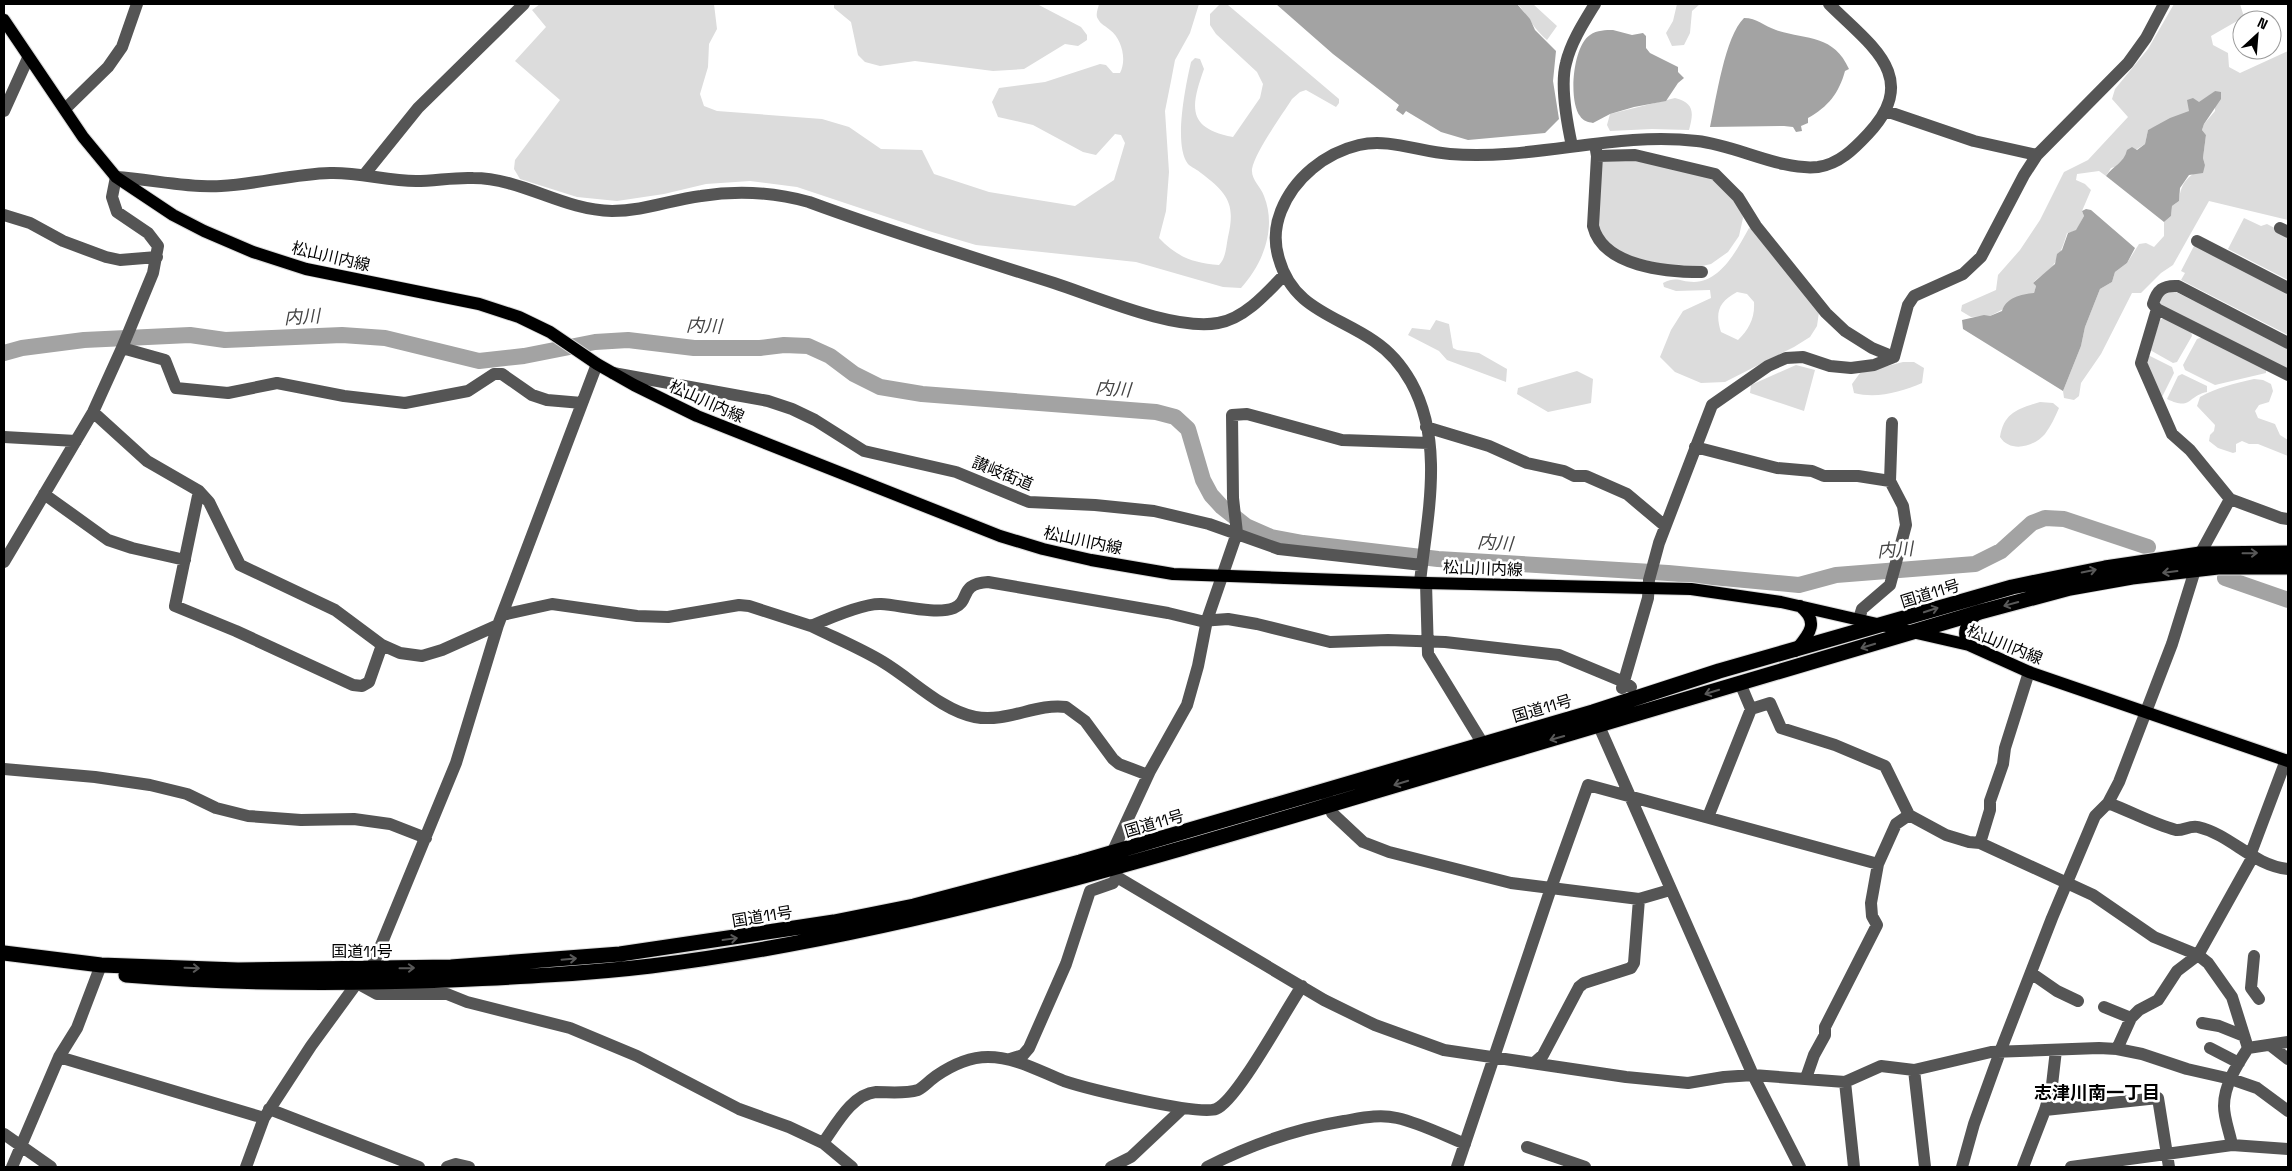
<svg xmlns="http://www.w3.org/2000/svg" width="2292" height="1171" font-family="'Space Grotesk','Noto Sans JP',sans-serif">
  <style>
    .green { fill: #dcdcdc; fill-rule: evenodd }
    .water { fill: #a3a3a3 }
    .lines { fill: none; stroke-linecap: round; stroke-linejoin: round }
    .river { stroke: #a3a3a3; stroke-width: 16 }
    .major-casing { stroke: #dbdbdb; stroke-width: 14 }
    .highway-casing { stroke: #dbdbdb; stroke-width: 17 }
    .minor { stroke: #555; stroke-width: 12 }
    .major { stroke: #000; stroke-width: 12 }
    .highway { stroke: #000; stroke-width: 15 }
    .oneway { stroke: #595959 }
    .labels { text-anchor: middle; stroke-width: 5; stroke-linejoin: round; paint-order: stroke }
    .street-label { font-size: 16px; fill: #000; stroke: #fff }
    .water-label { font-size: 18px; font-style: italic; fill: #444; stroke: #fff }
    .neighbourhood-label { font-size: 18px; font-weight: bold; fill: #000; stroke: #fff }
  </style>
  <rect width="100%" height="100%" fill="#fff"/>
  <path class="green" d="M540,4H714L717,29L709,44L708,67L700,94L704,106L717,111L822,119L849,127L881,149L922,150L934,174L989,192L1075,206L1114,180L1125,143L1121,135L1115,134L1096,155L1083,152L1033,125L998,117L992,102L999,88L1045,82L1100,64L1106,65L1113,73H1120C1127,60 1122,39 1110,30C1106,26 1101,25 1098,19C1095,15 1098,9 1099,4H1199L1190,33L1175,60L1171,81L1165,111L1169,172L1166,211L1159,238C1177,257 1193,263 1219,265C1226,258 1226,247 1228,237C1236,203 1227,193 1201,173C1198,170 1191,167 1188,164C1173,145 1186,84 1191,62L1195,58L1200,59L1204,69C1191,106 1186,128 1233,137L1260,98L1263,84L1257,72L1216,34L1210,25V14L1220,4L1228,5L1339,99V103L1336,107L1306,90L1300,92L1292,99C1282,115 1255,152 1252,169C1251,180 1261,187 1264,196C1277,228 1263,264 1241,288L1223,287L1136,262L976,245L932,232L797,187L750,181L706,184L664,194L617,201L577,197L520,179L514,169L515,160L560,100L515,61L546,27L532,10Z
    M834,4H1037L1081,27L1087,35V40L1078,46L1065,44L1024,69L993,71L915,61L880,66L865,62L858,55L851,22L834,8Z
    M1518,4H1533L1557,26L1547,40C1535,30 1528,17 1518,4Z
    M1677,4H1700L1692,11L1690,33L1684,45L1672,46L1666,33L1673,21Z
    M2174,4H2240L2244,17L2211,36L2213,45L2228,53L2229,67L2240,73L2288,51V220L2209,201L2173,265L2161,273L2141,293H2132L2101,354L2081,383L2079,396L2074,400L2064,398L2063,391L2081,346L2085,327L2100,289L2112,282L2115,272L2127,263L2139,244L2146,243L2154,247L2164,236V222L2171,216L2172,206L2179,201C2181,180 2189,177 2205,165L2203,158L2206,135L2202,130L2204,124L2215,111V91L2190,111L2148,130L2145,144L2126,156L2118,166L2111,168L2106,176L2099,171L2077,174L2076,180L2085,184L2091,190L2082,211L2084,216L2076,231L2067,233C2064,244 2057,263 2049,270C2044,275 2038,277 2033,283L2036,286L2034,293L1990,316L1971,317L1961,311L1962,305L1996,290L1998,275L2020,250L2040,220L2064,172L2088,160L2128,117L2112,99L2115,89L2148,49Z
    M1675,98C1694,103 1694,112 1689,130L1652,129L1610,131L1607,125L1610,114Z
    M1599,159H1625L1715,176L1741,208L1743,218L1739,236L1728,252L1711,264L1702,266L1663,264L1621,255L1601,239L1595,215Z
    M2244,218L2261,226L2267,224L2288,235V280L2228,249Z
    M1749,228L1756,231L1819,312L1817,326L1810,337L1794,347L1725,382L1701,383L1675,372L1660,357L1671,330L1683,311L1711,298L1710,290L1676,291L1664,287L1663,283C1677,276 1680,282 1694,282C1722,281 1737,249 1749,228ZM1737,292L1747,294L1754,302C1755,318 1749,329 1738,340L1721,332C1715,313 1718,302 1737,292Z
    M2195,244L2288,292V335L2181,280L2185,273L2181,271Z
    M2172,290L2288,348V372L2156,304L2158,295Z
    M2164,318L2191,331L2192,336L2177,362L2173,363L2150,350L2160,320Z
    M1436,320L1449,324L1453,348L1457,350L1479,353L1507,369L1506,382L1447,360L1439,351L1408,335L1412,328L1430,330Z
    M2203,337L2266,369V373L2215,385L2185,370L2183,365L2197,339Z
    M2148,355L2172,367L2174,373L2162,397L2146,366Z
    M1903,362H1914L1924,368L1922,383C1901,392 1877,399 1854,393L1852,384L1860,373Z
    M1796,365L1815,370L1804,411L1750,393L1751,385Z
    M1577,371L1593,379L1591,403L1548,412L1517,394L1518,388Z
    M2182,374L2207,386V392C2187,396 2192,411 2167,399L2178,376Z
    M2254,379L2263,380L2271,384L2273,391L2269,402L2259,405L2255,411L2258,418L2275,424L2280,435L2288,440V456L2258,444H2249L2242,441L2236,444V452L2233,453L2218,448L2209,441L2210,435L2214,431L2215,425L2197,406L2200,397C2218,387 2233,384 2254,379Z
    M2040,402L2053,403L2059,408C2055,417 2051,426 2045,434C2034,447 2010,453 2000,437C2004,413 2017,409 2040,402Z"/>
  <path class="water" d="M1276,4H1517L1530,19L1535,30L1556,51L1553,81L1559,119L1545,133L1468,140L1441,132L1406,111L1403,115L1396,110L1399,105L1333,54Z
    M1744,18C1757,18 1764,26 1776,30C1806,40 1834,34 1849,69L1845,71C1839,93 1828,107 1808,118V123L1801,126L1802,131L1796,132L1793,127L1784,126L1710,127C1716,100 1725,36 1744,18Z
    M1613,30L1632,35L1643,33L1646,36V48L1650,53L1678,67V72L1684,78L1678,83L1666,101L1634,107L1610,114L1593,123C1588,122 1583,121 1580,116C1568,100 1573,46 1590,35C1597,30 1606,30 1613,30Z
    M2215,91L2221,92V99L2204,124L2202,130L2206,135L2203,158L2205,165L2203,173L2189,175L2180,188L2179,201L2172,206L2171,216L2164,222L2106,176C2113,166 2124,163 2127,150L2132,147L2137,150L2145,144L2148,130L2170,118L2189,111L2187,100L2193,98L2199,102Z
    M2086,209L2091,210L2135,248L2127,263L2115,272L2112,282L2100,289L2085,327L2081,346L2063,391L1963,329L1962,320L1984,315L1990,316L2002,311C2006,298 2021,294 2034,293L2036,286L2033,283L2055,264L2057,254L2062,250L2068,233L2076,230L2084,216L2082,211Z"/>
  <g class="lines">
    <path class="river" d="M4,353L22,348L84,340L190,335L225,340L342,335L385,338L479,361L524,356L595,342L628,340L694,348H760L784,345L808,346L830,356L854,374L880,387L922,394L1156,412L1175,417L1188,429L1203,480L1211,495L1222,507L1246,526L1271,537L1303,543L1438,559L1668,573L1799,585L1836,575L1975,564L2001,551L2032,523L2045,518L2064,519L2148,547
      M2225,578L2288,600"/>
    <g class="major-casing">
      <path id="major" d="M4,20L83,137L116,177L173,215L204,231L253,252L306,269L479,304L519,317L550,332L597,364L634,385L697,416L1000,536L1043,549L1091,560L1173,574L1426,583L1691,589L1781,602L1969,645L2029,672L2288,761
        M1969,645C1960,631 1969,620 1980,612
        M1795,651C1808,635 1821,623 1800,606"/>
    </g>
    <g class="highway-casing">
      <path id="highway" d="M4,953L101,965L238,970L451,967L620,954L834,922L914,906L1080,862L1593,712L1719,671L2012,587L2105,568L2200,554L2288,553
        M126,975C234,984 342,984 450,980C517,977 584,974 651,966C893,936 1132,864 1366,794C1570,732 1775,673 1980,612L2070,588L2132,577L2218,567H2288"/>
    </g>
    <path class="minor" d="M65,109L108,67L122,47L137,4
      M4,111L28,58
      M1886,111L1974,141L2037,155
      M1595,144L1597,156L1635,155L1715,174L1738,197L1756,226L1826,313L1845,331L1872,348L1894,357
      M1572,146C1567,123 1560,85 1566,63C1571,42 1584,22 1595,4
      M1597,156L1593,226C1603,267 1667,272 1702,272
      M364,175L418,108L524,4
      M4,215L30,223L63,241L106,257L120,260L157,257
      M2280,228L2288,232
      M2197,241L2288,288
      M2157,309L2153,304C2157,290 2163,285 2178,286L2288,343
      M122,348L165,360L176,388L228,393L277,383L344,396L405,403L468,391L494,374H502L532,395L547,400L582,403
      M1894,357L1908,305L1914,296L1963,274L1981,257L2024,175L2037,155L2128,63L2146,38L2164,4
      M613,373L768,401L792,409L815,420L864,451L956,472L1029,502L1095,505L1154,511L1209,524L1279,549L1422,565
      M2288,375L2157,309L2141,363L2172,434L2190,450L2230,499L2281,518L2288,519
      M93,412L147,461L199,491L209,502L240,565L335,610L382,645L400,653L422,656L442,650L498,625
      M1426,427L1489,446L1527,463L1564,471L1574,476H1586L1627,494L1665,526
      M4,437L76,441
      M1429,443L1342,440L1247,414L1232,415L1233,498L1237,533L1207,620L1198,666L1187,705L1150,771L1112,853L1117,877L1324,1000L1375,1025L1444,1050L1626,1077L1688,1083L1724,1077L1753,1075L1845,1082L1881,1066L1914,1070L1991,1052L2099,1048L2117,1049L2142,1054L2187,1069L2231,1079L2257,1088L2288,1111
      M1695,447L1777,468L1812,471L1824,476H1858L1890,481
      M199,491L175,606L236,631L353,685L362,686L369,682L382,645
      M44,494L108,540L132,548L185,560
      M4,562L93,412L122,348L153,273L158,246L148,233L117,212L112,197L116,177C150,179 186,188 221,186C257,184 294,174 330,173C359,172 387,181 416,181C435,181 454,177 473,178C522,178 562,210 612,211C644,211 670,200 701,196C738,190 773,192 809,202C890,232 972,257 1054,283C1097,297 1175,331 1218,323C1244,319 1267,293 1284,275
      M1420,582C1427,517 1445,443 1411,382C1402,366 1389,351 1374,341C1336,315 1293,309 1279,259C1274,243 1275,226 1281,211C1294,178 1325,153 1359,145C1389,138 1420,152 1450,154C1533,161 1615,131 1697,141C1736,145 1781,171 1818,167C1839,164 1854,149 1868,134C1922,77 1870,45 1829,4
      M1426,583L1428,654L1483,744
      M502,615L552,604L637,616L668,617L739,605L749,606L811,626C827,619 864,603 881,604C900,605 936,615 954,608C971,601 958,584 988,582L1168,613L1201,621L1228,619L1257,624L1330,642L1388,640L1445,642L1559,655L1624,682L1631,687
      M1859,619L1862,609L1890,585L1906,525L1903,506L1890,481L1892,423
      M811,626C835,638 860,648 883,662C913,680 941,710 975,717C1007,723 1036,703 1066,707L1085,721L1113,759L1119,764L1148,775
      M1622,688L1648,598L1649,580L1659,543L1712,405L1768,366L1786,358L1803,357L1830,366L1851,368L1874,365L1894,357
      M1751,709L1770,703L1781,728L1835,745L1885,766L1909,815L1946,835L1969,842L1980,843L2093,895L2154,937L2198,955L2208,963L2232,997L2248,1048
      M1595,717L1753,1075L1800,1167
      M4,769L95,777L150,785L187,794L216,808L248,816L301,820L354,819L390,824L426,838
      M1327,797L1332,813L1363,842L1389,852L1511,883L1639,899L1670,890
      M2108,803C2130,811 2153,824 2176,830C2183,831 2190,825 2198,827C2232,835 2252,865 2288,869
      M1708,817L1751,709L1740,683
      M1980,843L1990,810V801L2003,764L2005,748L2029,672
      M2254,956L2251,988L2259,999
      M2031,973L2057,991L2078,1001
      M357,983L377,994H447L467,1002L570,1028L637,1056L739,1109L789,1127L823,1143L852,1167
      M2104,1007L2131,1018
      M2202,1023L2219,1026L2244,1036
      M2270,1045L2288,1059
      M2210,1048L2239,1063
      M2117,1049L2131,1018L2139,1010L2158,1000L2177,971L2198,955L2251,860V853L2286,760
      M59,1057L264,1118
      M1010,1059L1023,1055L1029,1048L1066,964L1090,891L1113,883L1117,877
      M1534,1063L1543,1055L1579,987L1584,983L1631,968L1634,963L1639,899
      M1914,1070L1925,1167
      M1806,1078L1814,1055L1825,1035V1027L1877,925L1872,916L1871,903L1878,864L1896,824L1909,815
      M1845,1082L1854,1167
      M269,1109L419,1167
      M2045,1110L2158,1098L2169,1167
      M4,1134L51,1167
      M823,1143C836,1125 852,1094 876,1092C890,1092 904,1094 918,1090C924,1087 930,1080 936,1076C952,1065 969,1057 988,1057C1015,1057 1039,1071 1064,1081C1085,1088 1198,1116 1216,1109C1237,1101 1286,1009 1302,986
      M2232,1145C2230,1133 2224,1119 2224,1106C2224,1085 2237,1065 2248,1048L2288,1042
      M1527,1147L1585,1167
      M12,1167L59,1057L77,1028L101,965
      M246,1167L264,1118L311,1046L357,983L372,967L456,763L498,625L597,364
      M447,1167L456,1164L469,1167
      M1111,1167L1131,1157L1182,1109
      M1207,1167C1250,1145 1295,1129 1344,1121C1362,1118 1379,1114 1397,1118C1420,1123 1443,1135 1465,1144
      M1457,1167L1551,888L1588,785L1878,864
      M1962,1167L1974,1124L2000,1052L2052,918L2095,816L2108,803L2119,782L2172,644L2200,554L2230,499
      M2023,1167L2045,1110L2052,1085L2056,1050
      M2071,1167L2232,1145L2288,1149"/>
    <use href="#major" class="major"/>
    <use href="#highway" class="highway"/>
  </g>
  <defs><path id="oneway-shaft" d="M-6 0H5M1.5-3L5.5 0L1.5 3" fill="none" stroke-width="1.6" stroke-linecap="round" stroke-linejoin="round" transform="scale(1.25)"/></defs>
  <g class="oneway">
    <use href="#oneway-shaft" transform="translate(2250 553) rotate(-1)"/>
    <use href="#oneway-shaft" transform="translate(2089 571) rotate(-12)"/>
    <use href="#oneway-shaft" transform="translate(2170 572) rotate(173)"/>
    <use href="#oneway-shaft" transform="translate(2011 604) rotate(165)"/>
    <use href="#oneway-shaft" transform="translate(1931 610) rotate(-18)"/>
    <use href="#oneway-shaft" transform="translate(1868 646) rotate(163)"/>
    <use href="#oneway-shaft" transform="translate(1712 692) rotate(163)"/>
    <use href="#oneway-shaft" transform="translate(1557 738) rotate(164)"/>
    <use href="#oneway-shaft" transform="translate(1401 783) rotate(163)"/>
    <use href="#oneway-shaft" transform="translate(730 939) rotate(-8)"/>
    <use href="#oneway-shaft" transform="translate(569 959) rotate(-5)"/>
    <use href="#oneway-shaft" transform="translate(192 968) rotate(2)"/>
    <use href="#oneway-shaft" transform="translate(407 968) rotate(-1)"/>
  </g>
  <g class="labels">
    <g class="street-label">
      <text transform="translate(331 256) rotate(13)" y="6">松山川内線</text>
      <text transform="translate(707 401) rotate(24)" y="6">松山川内線</text>
      <text transform="translate(1003 473) rotate(22)" y="6">讃岐街道</text>
      <text transform="translate(1083 540) rotate(12)" y="6">松山川内線</text>
      <text transform="translate(1483 568) rotate(2)" y="6">松山川内線</text>
      <text transform="translate(1930 593) rotate(-17)" y="6">国道11号</text>
      <text transform="translate(2005 644) rotate(22)" y="6">松山川内線</text>
      <text transform="translate(1542 708) rotate(-16)" y="6">国道11号</text>
      <text transform="translate(1154 823) rotate(-16)" y="6">国道11号</text>
      <text transform="translate(762 916) rotate(-9)" y="6">国道11号</text>
      <text x="362" y="957">国道11号</text>
    </g>
    <g class="water-label">
      <text transform="translate(302 317) rotate(-3)" y="6">内川</text>
      <text transform="translate(704 326) rotate(2)" y="6">内川</text>
      <text transform="translate(1113 389) rotate(4)" y="6">内川</text>
      <text transform="translate(1495 543) rotate(4)" y="6">内川</text>
      <text transform="translate(1895 550) rotate(-4)" y="6">内川</text>
    </g>
    <g class="neighbourhood-label">
      <text x="2097" y="1099">志津川南一丁目</text>
    </g>
  </g>
  <rect width="2292" height="1171" fill="none" stroke="#000000" stroke-width="10"/>
  <g transform="translate(2257 35) rotate(26)"><circle r="24" fill="#ffffff" stroke="#999999"/>
  <path d="M0-4L9 19L0 12L-9 19Z" fill="#000000"/>
  <text y="-8" font-size="14" font-weight="bold" text-anchor="middle" fill="#000000">N</text>
  </g>
</svg>
